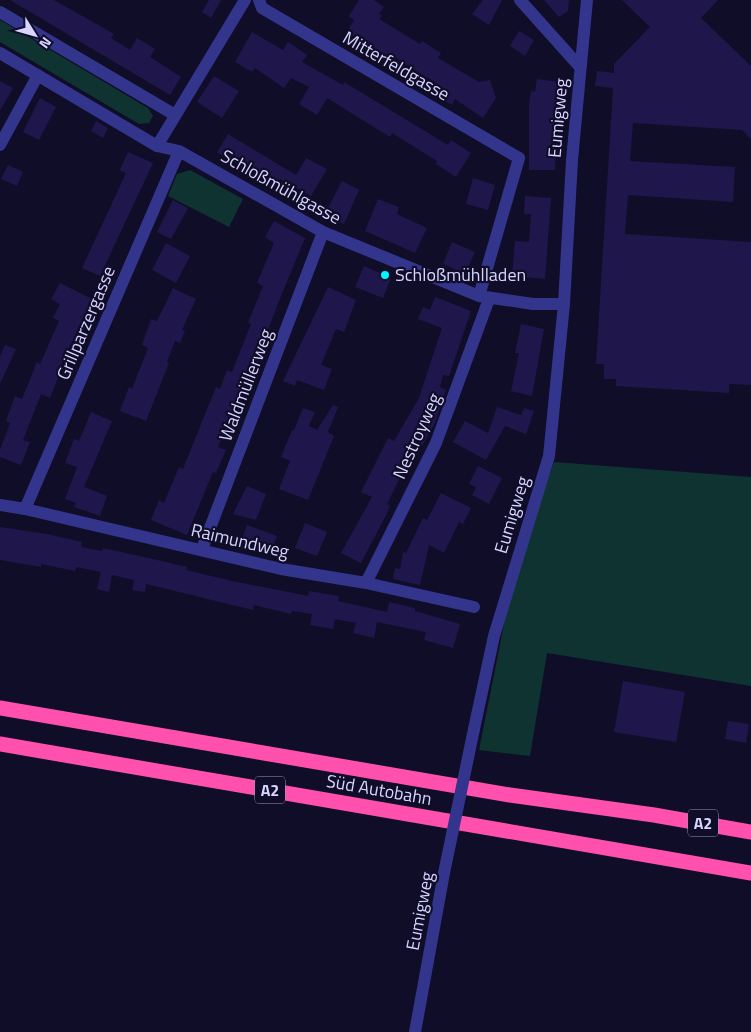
<svg xmlns="http://www.w3.org/2000/svg" width="751" height="1032" font-family="'Titillium Web',sans-serif">
  <style>
    .green { fill: #0f3330 }
    .building { fill: #1f174c }
    .lines { fill: none; stroke-linecap: round; stroke-linejoin: round }
    .street { stroke: #33358c; stroke-width: 12 }
    .highway { stroke: #ff50ae; stroke-width: 15 }
    .street-bridge { stroke: #33358c; stroke-width: 12 }
    .poi-dot { fill: #01f5ff; stroke: #100d29; stroke-width: 2 }
    .labels { text-anchor: middle; stroke-width: 4.5; stroke-linejoin: round; paint-order: stroke }
    .shield { fill: #100d29; stroke: #9b99bf; stroke-width: 1 }
    .shield-label { font-size: 16px; font-weight: bold; fill: #d7d5ff }
    .street-label { font-size: 18px; fill: #d7d5ff; stroke: #100d29 }
    .poi-label { font-size: 18px; fill: #d7d5ff; stroke: #100d29; text-anchor: start }
  </style>
  <rect width="100%" height="100%" fill="#100d29"/>
  <path class="green" d="M0,20L148,108L153,116L149,123L139,124L0,42Z
    M190,170L243,199L229,227L168,196L177,174Z
    M554,462L751,477V686L547,653L530,756L479,750L513,579Z"/>
  <path class="building" d="M10,0H54L114,34L111,38L130,50L137,38L155,49L150,57L181,77L170,95Z
    M209,0H221L211,18L202,12Z
    M359,0H374L384,7L379,14L382,16L379,19L420,44L422,41L441,53L438,58L479,82L490,80L496,98L483,118L455,99L452,105L431,93L436,83L396,58L392,64L373,52L375,49L347,32L354,20L349,16Z
    M483,0H502L489,25L472,14Z
    M544,0H569L568,11L559,17Z
    M622,0H718L701,18L751,66V139L742,130L633,123L630,161L735,167L733,202L628,195L625,234L751,242V385L729,384V393L616,386V379H604V364H596L613,88L595,86L597,71L614,73V64L650,27Z
    M519,31L534,40L525,56L510,46Z
    M252,32L283,50L288,42L307,55L302,62L343,85L344,82L448,145L451,140L471,153L456,177L436,164L437,161L392,133L390,137L327,98L317,115L299,104L309,87L291,78L284,88L255,68L252,72L235,62Z
    M214,76L239,91L222,118L197,102Z
    M537,79L559,82L555,117H557L555,170H529V104L531,91L535,92Z
    M0,81L13,88L0,111Z
    M40,98L56,107L39,140L23,132Z
    M96,121L108,128L103,138L91,131Z
    M228,134L296,175L306,158L327,169L311,196L280,179L276,186L217,152Z
    M128,152L153,163L100,276L82,268L126,173L120,170Z
    M8,165L23,172L17,186L1,179Z
    M473,178L495,185L488,210L466,204Z
    M342,181L359,190L344,224L325,214Z
    M525,196L551,198L545,279L512,276L515,241L529,242L531,214H524Z
    M378,199L399,207L397,214L427,228L415,253L365,231Z
    M173,200L188,208L171,239L157,232Z
    M274,221L305,238L277,306L264,341L266,342L250,386L244,398L239,397L218,447L226,450L216,473L213,472L187,535L151,520L159,500L164,503L179,467L183,469L216,387L220,389L227,370L232,372L251,324L248,323L263,286L257,283L274,243L265,237Z
    M452,242L475,252L465,274L443,264Z
    M166,243L190,256L176,283L152,270Z
    M364,266L391,278L383,298L355,287Z
    M60,283L92,299L58,371L60,372L50,398L41,394L23,440L30,442L21,465L0,457V450L10,423L6,421L15,396L22,399L37,362L40,364L59,321L53,318L60,304L51,299Z
    M328,287L356,300L344,332L336,329L321,365L332,369L324,390L297,380L295,386L283,381Z
    M173,288L196,299L182,330L185,331L180,343L175,341L167,362L169,363L146,421L120,411L129,387L132,389L148,348L142,345L151,319L157,321Z
    M435,297L471,311L449,376L443,375L440,387L446,390L434,425L422,446L417,443L387,504L390,506L386,515L361,563L341,553L372,497L361,492L388,438L394,441L419,398L442,328L418,319L423,307L430,310Z
    M521,324L544,329L532,396L511,391L519,353H515Z
    M5,345L16,349L0,384V356Z
    M333,405L338,407L328,432L334,436L308,500L279,489L290,461L281,457L292,430H294L303,408L315,412L309,426L317,430Z
    M497,407L521,415L524,408L534,411L526,434L505,426L486,460L453,442L465,421L488,433Z
    M91,412L112,421L84,487L107,496L100,516L74,507L76,503L65,499L77,467L65,463L74,439L79,441Z
    M478,466L502,478L489,504L472,495L476,487L469,484Z
    M247,486L266,494L256,520L233,514Z
    M441,493L471,508L463,524L459,522L444,553L429,545L420,585L393,579L395,568L400,569L403,552L406,553L423,518L427,520Z
    M305,523L327,532L317,556L295,548Z
    M247,525L277,536L270,555L240,544Z
    M0,527L47,534L82,542L81,547L102,551L103,548L166,562L187,567L186,570L232,581L308,596L309,591L339,596L338,601L387,612L389,602L415,608V611L460,624L453,648L424,640L426,632L377,622L374,638L353,633L356,623L335,619L333,629L310,625L312,614L292,611L291,614L254,605L253,610L146,584L145,592L132,590L134,580L112,575L109,592L97,589L101,572L76,567L75,571L41,564V567L0,560Z
    M623,681L685,692L676,742L614,732Z
    M728,721L749,724L746,743L725,739Z"/>
  <g class="lines">
    <path class="street" d="M259,0L262,8L519,158L479,296
      M520,0L580,67
      M0,12L175,115
      M0,53L157,146L179,151L323,232L479,296L533,304H564
      M0,145L38,75
      M157,146L245,0
      M0,505L25,509L281,569L366,583L474,607
      M25,509L179,151
      M202,549L323,232
      M366,583L436,443L489,299
      M474,729L494,636L549,456L564,304L572,160L587,0
      M415,1032L444,873"/>
    <path class="highway" d="M0,708L510,795L654,815L751,832
      M0,744L751,873"/>
    <path class="street-bridge" d="M444,873L474,729"/>
  </g>
  <circle class="poi-dot" cx="385" cy="275" r="5"/>
  <g class="labels">
    <g class="shield">
      <rect x="255" y="776.5" width="30" height="27" rx="4"/>
      <rect x="688" y="809.5" width="30" height="27" rx="4"/>
    </g>
    <g class="shield-label">
      <text x="270" y="796">A2</text>
      <text x="703" y="829">A2</text>
    </g>
    <g class="street-label">
      <text transform="translate(396 66) rotate(30)" y="6">Mitterfeldgasse</text>
      <text transform="translate(558 118) rotate(-85)" y="6">Eumigweg</text>
      <text transform="translate(281 187) rotate(29)" y="6">Schloßmühlgasse</text>
      <text transform="translate(86 323) rotate(-67)" y="6">Grillparzergasse</text>
      <text transform="translate(246 385) rotate(-69)" y="6">Waldmüllerweg</text>
      <text transform="translate(417 436) rotate(-66)" y="6">Nestroyweg</text>
      <text transform="translate(512 515) rotate(-73)" y="6">Eumigweg</text>
      <text transform="translate(240 541) rotate(13)" y="6">Raimundweg</text>
      <text transform="translate(379 790) rotate(10)" y="6">Süd Autobahn</text>
      <text transform="translate(420 911) rotate(-79)" y="6">Eumigweg</text>
    </g>
    <g class="poi-label">
      <text x="395" y="281">Schloßmühlladen</text>
    </g>
  </g>
  <g transform="translate(35 35) rotate(127)" stroke="#100d29" stroke-width="4" paint-order="stroke">
  <path d="M0-4L9 19L0 12L-9 19Z" fill="#d7d5ff"/>
  <text y="-8" font-size="14" font-weight="bold" text-anchor="middle" fill="#d7d5ff">N</text>
  </g>
</svg>
